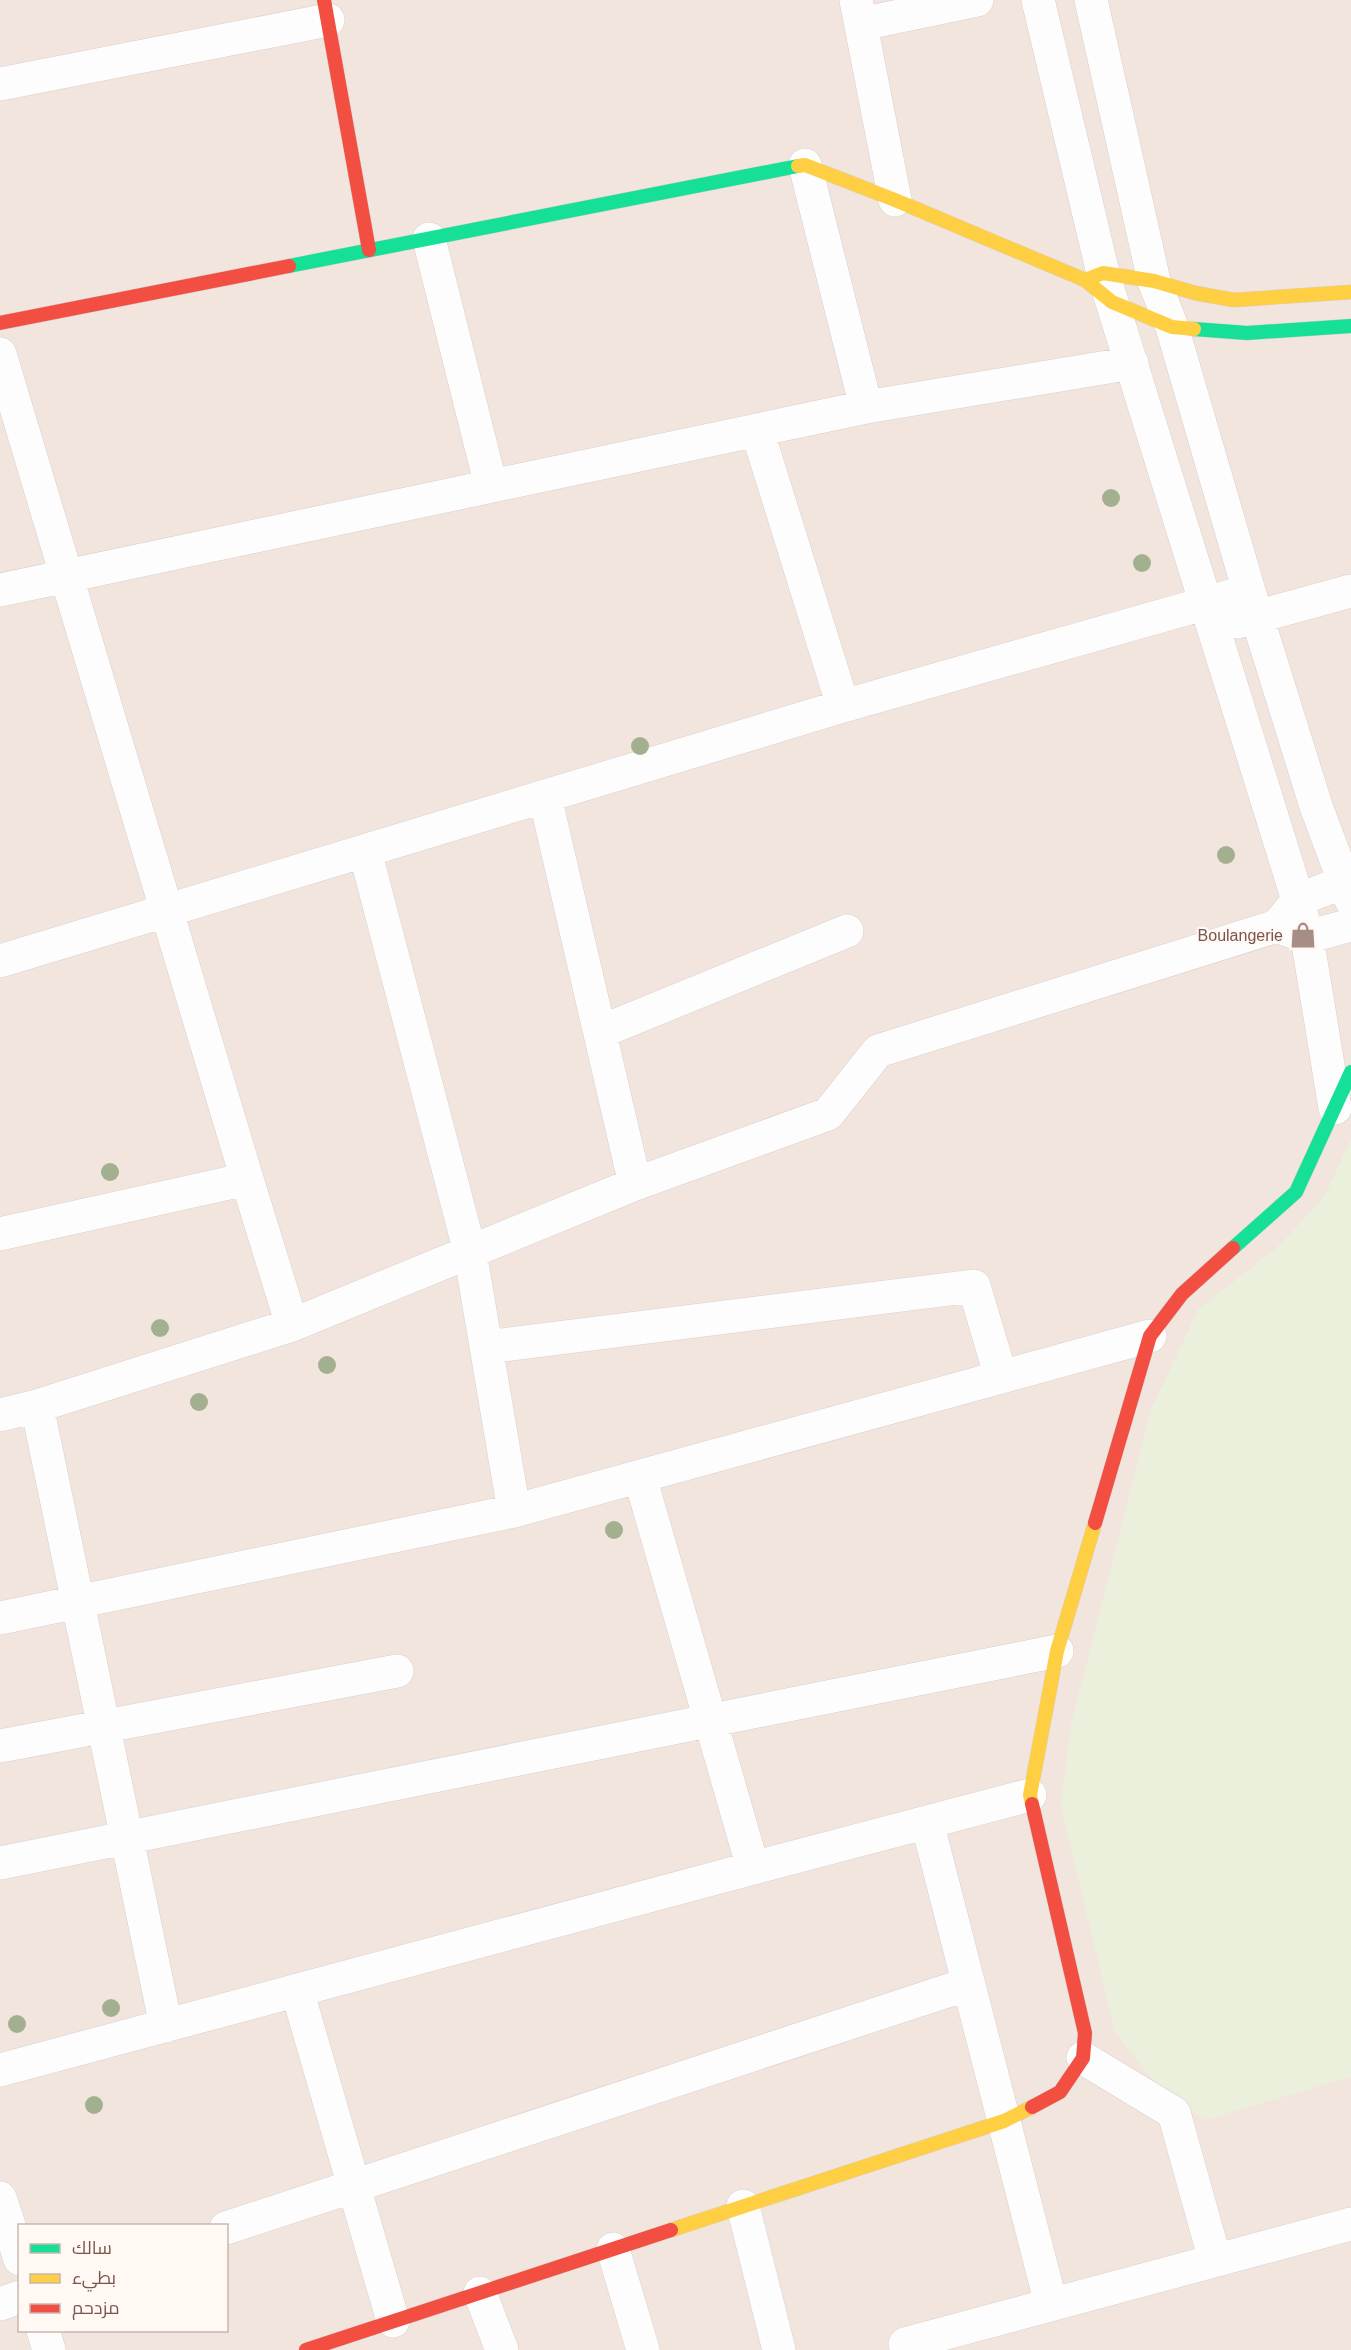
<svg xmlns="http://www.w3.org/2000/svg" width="1351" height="2350" font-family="Helvetica,Cairo,sans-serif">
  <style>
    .residential { fill: #f2e5de; fill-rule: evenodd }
    .green { fill: #eaf0db }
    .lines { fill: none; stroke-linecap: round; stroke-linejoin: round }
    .street-casing { stroke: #d9cfcc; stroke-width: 34 }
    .fast-casing { stroke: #dad0cd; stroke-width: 15 }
    .slow-casing { stroke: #dad0cd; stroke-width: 15 }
    .jam-casing { stroke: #dad0cd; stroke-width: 15 }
    .street { stroke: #fefdfd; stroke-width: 33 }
    .fast { stroke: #16e098; stroke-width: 14 }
    .slow { stroke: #ffcf43; stroke-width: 14 }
    .jam { stroke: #f24e42; stroke-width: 14 }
    .tree { fill: #a3b090 }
    .labels { text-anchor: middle; stroke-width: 4.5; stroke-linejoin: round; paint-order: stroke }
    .poi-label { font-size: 16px; fill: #79554d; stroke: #fff8f3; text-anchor: end }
  </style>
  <rect width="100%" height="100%" fill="#f9f4f0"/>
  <path class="residential" d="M0,0H1351V2350H0ZM20,2226H226V2330H20Z"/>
  <path class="green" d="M1351,1140V2077L1204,2120L1156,2084L1115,2032L1061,1806L1071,1725L1151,1410L1198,1310L1281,1244L1324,1197Z"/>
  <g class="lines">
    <g class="street-casing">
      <path id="street" d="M856,0L895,200
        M1038,0L1103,273L1298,900L1307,937L1335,1108
        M1091,0L1154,281L1172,327L1249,591L1316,806L1351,900
        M861,24L977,0
        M0,84L328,20
        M805,165L866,407
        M429,239L491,486
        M0,354L247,1179L292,1325
        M757,430L843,706
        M0,590L866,407L1132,363
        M1237,622L1351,591
        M545,797L635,1184
        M365,851L470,1252L514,1511
        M1287,930L1307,937L1351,925
        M0,961L843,706L1249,591
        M600,1032L847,931
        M0,1234L247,1179
        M486,1347L974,1286L1001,1377
        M37,1406L166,2026
        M0,1415L37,1406L292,1325L635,1184L828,1114L878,1051L1277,926L1298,900L1351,879
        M640,1477L753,1868
        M0,1618L514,1511L1150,1336
        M0,1746L397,1671
        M927,1822L1051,2304
        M0,1863L1057,1651
        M297,1990L393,2321
        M1083,2058L1174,2113L1215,2260
        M0,2070L753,1868L1030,1795
        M0,2198L20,2259
        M743,2206L779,2350
        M226,2228L968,1984
        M613,2249L643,2350
        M480,2293L502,2350
        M0,2304L20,2297
        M43,2330L49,2350
        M905,2344L1351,2224"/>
    </g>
    <g class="fast-casing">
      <path id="fast" d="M289,266L798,166
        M1194,329L1247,333L1351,326
        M1233,1248L1296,1192L1351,1072"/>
    </g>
    <g class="slow-casing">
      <path id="slow" d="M798,166L805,165L895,200L1085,280L1112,302L1172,327L1194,329
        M1085,280L1103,273L1154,281L1195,293L1234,300L1351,292
        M1032,1804L1030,1795L1057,1651L1095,1523
        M671,2230L1004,2121L1032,2107"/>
    </g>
    <g class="jam-casing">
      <path id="jam" d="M324,0L369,250
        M0,323L289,266
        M1095,1523L1150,1336L1182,1294L1233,1248
        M1032,2107L1060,2092L1083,2058L1085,2033L1032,1804
        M306,2350L671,2230"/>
    </g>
    <use href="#street" class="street"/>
    <use href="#fast" class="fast"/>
    <use href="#slow" class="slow"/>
    <use href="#jam" class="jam"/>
  </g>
  <g class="tree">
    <circle cx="1111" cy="498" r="9"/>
    <circle cx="1142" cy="563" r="9"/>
    <circle cx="640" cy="746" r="9"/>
    <circle cx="1226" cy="855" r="9"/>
    <circle cx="110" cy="1172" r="9"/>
    <circle cx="160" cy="1328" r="9"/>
    <circle cx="327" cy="1365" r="9"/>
    <circle cx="199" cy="1402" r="9"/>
    <circle cx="614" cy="1530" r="9"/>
    <circle cx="111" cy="2008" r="9"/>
    <circle cx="17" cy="2024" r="9"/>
    <circle cx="94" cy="2105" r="9"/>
  </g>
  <defs>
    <g id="shop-bare" transform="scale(2.07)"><path d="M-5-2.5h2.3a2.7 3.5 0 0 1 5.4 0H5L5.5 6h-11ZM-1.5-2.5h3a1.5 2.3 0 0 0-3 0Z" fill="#a68d86" stroke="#fff8f3" stroke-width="2.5" paint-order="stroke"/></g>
  </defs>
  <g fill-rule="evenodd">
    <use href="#shop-bare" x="1303" y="935"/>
  </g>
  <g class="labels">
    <g class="poi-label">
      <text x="1283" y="941">Boulangerie</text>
    </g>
  </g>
  <rect x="18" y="2224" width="210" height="108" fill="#fff8f3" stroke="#c9b7b1" stroke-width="1.5"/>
  <rect x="30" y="2244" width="30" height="9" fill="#16e098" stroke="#c9b7b1" stroke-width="1.5"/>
  <text x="72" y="2254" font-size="18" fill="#79554d">سالك</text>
  <rect x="30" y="2274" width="30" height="9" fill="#ffcf43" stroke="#c9b7b1" stroke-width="1.5"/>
  <text x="72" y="2284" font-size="18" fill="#79554d">بطيء</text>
  <rect x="30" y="2304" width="30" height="9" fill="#f24e42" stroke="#c9b7b1" stroke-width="1.5"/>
  <text x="72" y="2314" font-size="18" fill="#79554d">مزدحم</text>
</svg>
